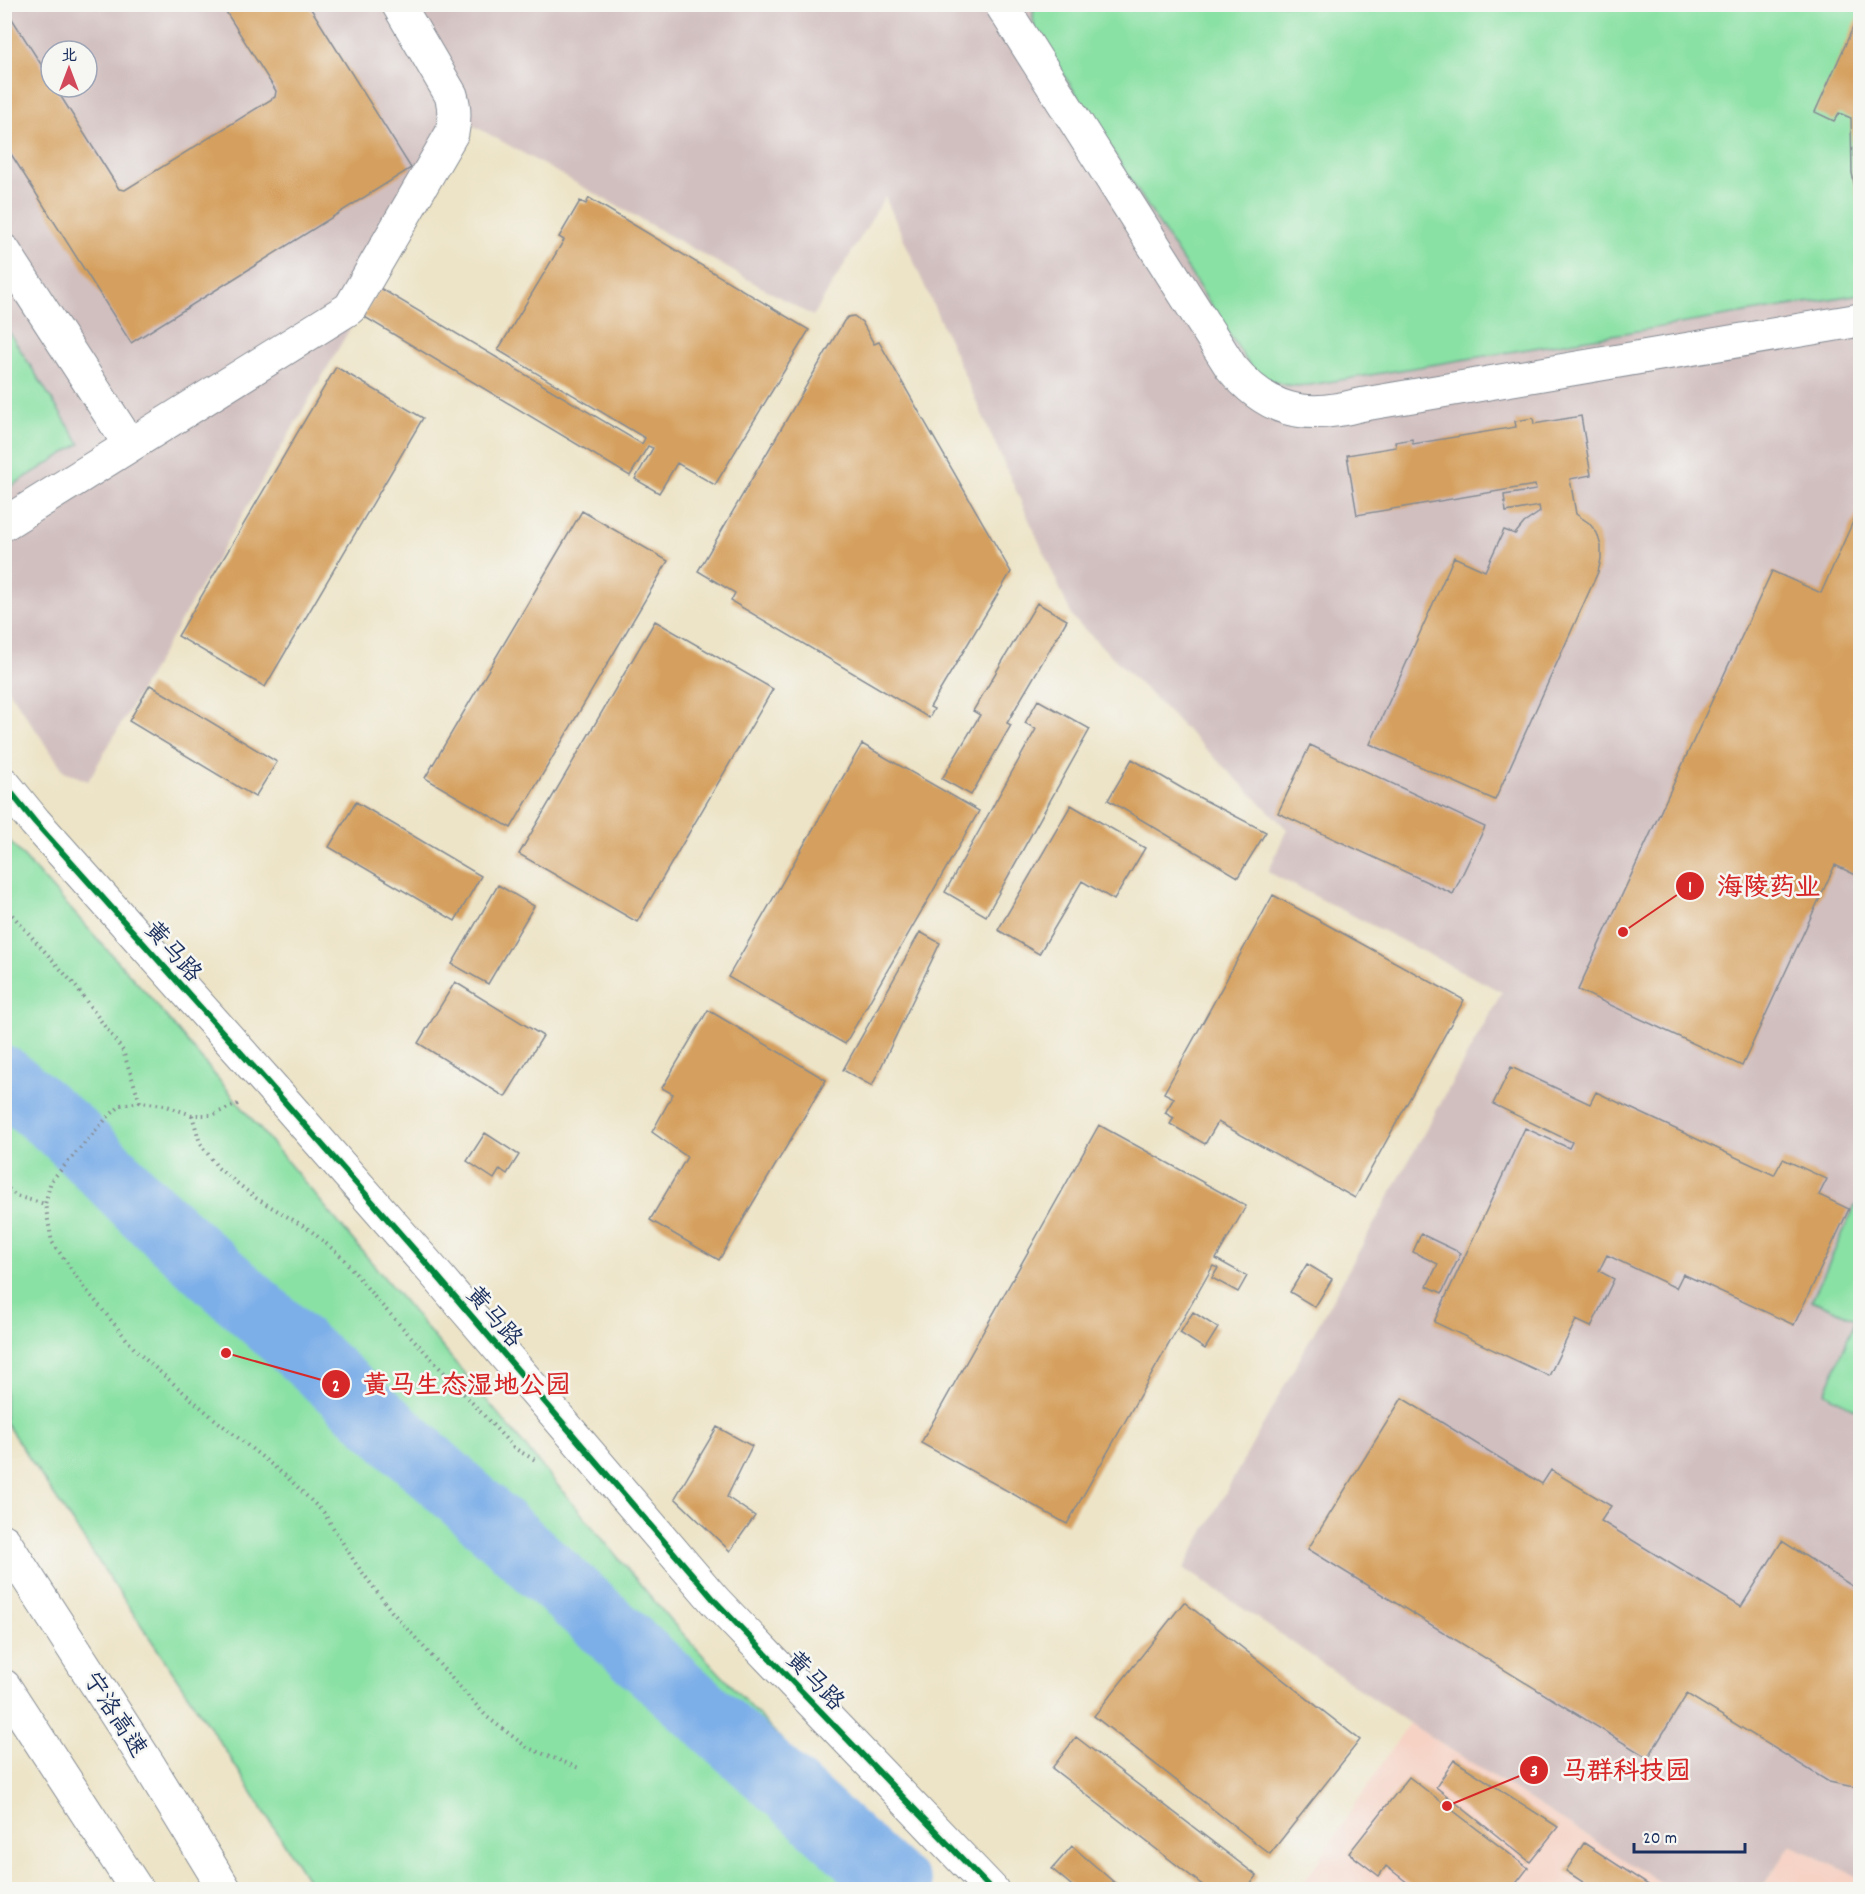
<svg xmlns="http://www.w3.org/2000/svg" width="1865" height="1894" font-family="Dekko,'LXGW WenKai TC',sans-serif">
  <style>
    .built { fill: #f6d2c5 }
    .industrial { fill: #d1bfbf; fill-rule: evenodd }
    .green { fill: #8ae1a4; stroke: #528881; stroke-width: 1.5 }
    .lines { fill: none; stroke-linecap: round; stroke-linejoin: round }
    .river { stroke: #7caee8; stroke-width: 66 }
    .building { fill: #d5a05f }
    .minor-casing { stroke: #848a92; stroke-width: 35 }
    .highway-casing { stroke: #848a92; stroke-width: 35 }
    .path { stroke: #848a92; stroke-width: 4; stroke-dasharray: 1.5 4.5; stroke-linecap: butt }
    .minor { stroke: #fff; stroke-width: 33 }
    .highway { stroke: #fff; stroke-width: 33 }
    .cycleway-casing { stroke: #f6f6f2; stroke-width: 10 }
    .cycleway { stroke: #00873e; stroke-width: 6 }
    .labels { text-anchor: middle; stroke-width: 5; stroke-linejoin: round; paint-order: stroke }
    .street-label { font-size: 24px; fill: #1b2f5e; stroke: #f6f6f2 }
    .leader { fill: none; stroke: #d62828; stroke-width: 2 }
    .callout-dot { fill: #d62828; stroke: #f6f6f2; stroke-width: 2 }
    .mark-label { font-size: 18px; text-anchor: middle; font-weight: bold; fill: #fff }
    .callout-label { font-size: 26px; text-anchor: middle; font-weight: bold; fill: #d62828; stroke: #f6f6f2; stroke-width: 5; stroke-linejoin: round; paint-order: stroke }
  </style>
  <rect width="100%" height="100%" fill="#f6f6f2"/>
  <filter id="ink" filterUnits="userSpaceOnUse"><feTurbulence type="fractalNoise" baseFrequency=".0167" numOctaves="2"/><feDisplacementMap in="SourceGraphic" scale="12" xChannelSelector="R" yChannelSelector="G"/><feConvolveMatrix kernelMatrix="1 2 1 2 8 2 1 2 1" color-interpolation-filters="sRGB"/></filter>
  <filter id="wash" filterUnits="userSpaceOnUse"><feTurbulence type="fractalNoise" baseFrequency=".008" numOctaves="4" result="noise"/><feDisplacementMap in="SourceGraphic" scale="24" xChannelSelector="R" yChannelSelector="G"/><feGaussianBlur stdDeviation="1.35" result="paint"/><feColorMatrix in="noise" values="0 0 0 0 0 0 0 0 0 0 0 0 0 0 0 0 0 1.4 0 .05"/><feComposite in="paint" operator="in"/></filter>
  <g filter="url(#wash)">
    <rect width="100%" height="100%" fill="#ede4c7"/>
    <path class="built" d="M1409,1723L1671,1889L1299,1890Z
      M1791,1845L1860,1878V1889L1762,1890Z"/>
    <path class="industrial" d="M4,5H1860V1878L1791,1845L1762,1889H1671L1409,1723L1184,1568L1502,992L1268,872L1287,829L1073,618L885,197L813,316L469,123L88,781L64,771L5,685ZM51,51H87V87H51Z"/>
    <path class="green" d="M1034,4L1860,5V294L1310,385C1284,388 1271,383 1251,368L1035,30L1033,18Z
      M4,324L80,444L5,490H4Z
      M4,835L149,996L671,1621L864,1828L928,1889H313L231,1759L5,1422Z
      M1855,1206L1860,1208V1412L1825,1393L1856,1319L1812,1300Z"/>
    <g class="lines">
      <path class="river" d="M4,1079L70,1134L148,1212L900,1890"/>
    </g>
    <g id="blocks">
      <path class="building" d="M221,4H308L411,168L131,343L4,143V6L51,80V87H55L119,189L125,190L275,97L276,91Z
        M1860,12V214L1852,173L1851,118L1839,113L1834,121L1815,112Z
        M589,198L809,330L715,485L677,463L659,493L635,479L653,448L648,446L630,476L363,316L380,288L642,444L645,438L498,350L564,240L559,237L580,201L586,204Z
        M854,316L862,322L874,344L879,342L1011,572L930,707L934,709L929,718L731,601L735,593L698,571L844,321L848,317Z
        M336,367L423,418L265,687L178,636Z
        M1581,416L1591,475L1570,479L1576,514L1589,523L1597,533L1601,546V559L1598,572L1495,800L1370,744L1454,557L1485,571L1504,530L1515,534L1524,523L1540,512L1539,506L1506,512L1504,495L1536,490L1535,485L1357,515L1347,455L1396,447L1395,442L1412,439L1413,444L1516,427L1515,421L1533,418L1534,424Z
        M1860,506V877L1835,865L1742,1066L1578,990L1772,571L1821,593Z
        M582,511L668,561L511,828L425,778Z
        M1037,603L1067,620L1007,723L1011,725L971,795L942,779L980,715L973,711Z
        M655,621L773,689L637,922L519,854Z
        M150,685L277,762L255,797L129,721Z
        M1038,700L1090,729L986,916L945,892L1036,729L1025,723Z
        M862,744L979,811L845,1044L728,977Z
        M1310,745L1485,827L1453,894L1278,813Z
        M1132,759L1185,790L1266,832L1238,877L1108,800Z
        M356,802L481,876L455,921L329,847Z
        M1071,805L1145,848L1114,900L1082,881L1039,954L998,930Z
        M498,885L534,906L488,984L452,964Z
        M1273,895L1464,1000L1355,1198L1218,1122L1205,1144L1170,1124L1174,1118L1165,1113L1174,1098L1164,1093Z
        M920,932L940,943L872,1086L843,1070Z
        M455,982L543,1036L505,1097L418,1043Z
        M708,1010L826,1080L719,1260L650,1220L687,1157L652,1132L673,1094L662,1088Z
        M1511,1067L1590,1104L1596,1092L1774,1175L1783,1159L1827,1179L1819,1195L1849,1209L1794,1325L1683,1274L1676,1288L1607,1255L1599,1271L1614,1279L1591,1327L1576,1320L1549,1376L1434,1322L1525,1128L1569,1148L1572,1142L1493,1104Z
        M1099,1125L1246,1206L1216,1259L1247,1276L1238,1292L1212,1278L1218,1268L1213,1266L1067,1524L921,1443Z
        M485,1133L519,1155L507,1174L500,1169L494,1179L467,1161Z
        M1421,1234L1461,1253L1442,1293L1427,1286L1438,1264L1413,1252Z
        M1307,1264L1332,1279L1315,1307L1290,1292Z
        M1193,1312L1218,1328L1205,1349L1180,1333Z
        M1402,1398L1542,1484L1551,1470L1611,1506L1601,1521L1741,1607L1782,1541L1860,1591V1787L1849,1786L1829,1782L1687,1694L1648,1758L1308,1549Z
        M717,1427L752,1446L727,1497L755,1516L730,1551L675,1498Z
        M1184,1602L1360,1740L1270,1854L1094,1716Z
        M1076,1737L1257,1876L1246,1890H1209L1052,1768Z
        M1454,1760L1558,1827L1530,1862L1436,1787Z
        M1409,1777L1528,1868L1511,1890H1417L1386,1866L1379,1876L1349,1853Z
        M1584,1843L1656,1890H1595L1566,1871Z
        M1072,1846L1123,1890H1077L1052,1869Z"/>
    </g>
  </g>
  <g filter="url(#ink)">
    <use href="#blocks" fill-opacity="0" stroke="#848a92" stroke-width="1.5"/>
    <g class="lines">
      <g class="minor-casing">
        <path id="minor" d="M1001,4L1231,367C1267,411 1304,420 1359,405L1860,320
          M4,251L130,445
          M4,524L350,308L452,133C455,119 455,108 451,95L398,4
          M4,784L35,822L268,1083L433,1271L715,1601L992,1890"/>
      </g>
      <g class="highway-casing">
        <path id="highway" d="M4,1541L150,1767L225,1890
          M4,1686L137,1890"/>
      </g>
      <path class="path" d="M4,906L73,983L123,1051L140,1102
        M238,1104L212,1115H192L164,1105L140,1102L121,1105L105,1120L51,1181L45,1204L52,1242L84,1287L137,1352L212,1417L287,1477L324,1513L356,1564L392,1612L487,1717L528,1748L579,1768
        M192,1115L200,1143L218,1168L256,1198L310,1230L342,1257L377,1300L514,1448L535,1460
        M4,1185L16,1196L45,1204"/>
      <use href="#minor" class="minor"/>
      <use href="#highway" class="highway"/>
      <g class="cycleway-casing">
        <path id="cycleway" d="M4,784L35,822L268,1083L433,1271L715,1601L992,1890"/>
      </g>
      <use href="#cycleway" class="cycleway"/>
    </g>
  </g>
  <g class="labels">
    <g class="street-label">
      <text transform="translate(174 951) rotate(48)" y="8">黄马路</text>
      <text transform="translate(495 1316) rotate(49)" y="8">黄马路</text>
      <text transform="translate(816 1680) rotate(46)" y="8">黄马路</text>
      <text transform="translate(116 1714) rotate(57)" y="8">宁洛高速</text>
    </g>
  </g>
  <path class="leader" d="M1623 932L1690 886M226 1353L336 1384M1447 1806L1534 1770"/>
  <g class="callout-dot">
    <circle cx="1623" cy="932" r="6"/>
    <circle cx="226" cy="1353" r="6"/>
    <circle cx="1447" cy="1806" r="6"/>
    <circle cx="1690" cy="886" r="15"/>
    <circle cx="336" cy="1384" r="15"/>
    <circle cx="1534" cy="1770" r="15"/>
  </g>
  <g class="mark-label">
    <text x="1690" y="892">1</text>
    <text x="336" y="1391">2</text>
    <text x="1534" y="1776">3</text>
  </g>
  <g class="callout-label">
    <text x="1769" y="895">海陵药业</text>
    <text x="467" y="1393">黄马生态湿地公园</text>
    <text x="1626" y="1779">马群科技园</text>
  </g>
  <rect width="1865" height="1894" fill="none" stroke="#f6f6f2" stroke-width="24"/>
  <g transform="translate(69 69)"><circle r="28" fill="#f6f6f2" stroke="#9ea6b7" stroke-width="1.5"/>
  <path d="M0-4.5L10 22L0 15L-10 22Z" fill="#d1495b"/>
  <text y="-9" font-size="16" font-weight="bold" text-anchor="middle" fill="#1b2f5e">北</text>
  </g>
  <path d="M1634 1843v9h111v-9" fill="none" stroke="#1b2f5e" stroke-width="3"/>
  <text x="1643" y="1843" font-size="18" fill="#1b2f5e" stroke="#f6f6f2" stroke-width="4.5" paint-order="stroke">20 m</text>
</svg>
